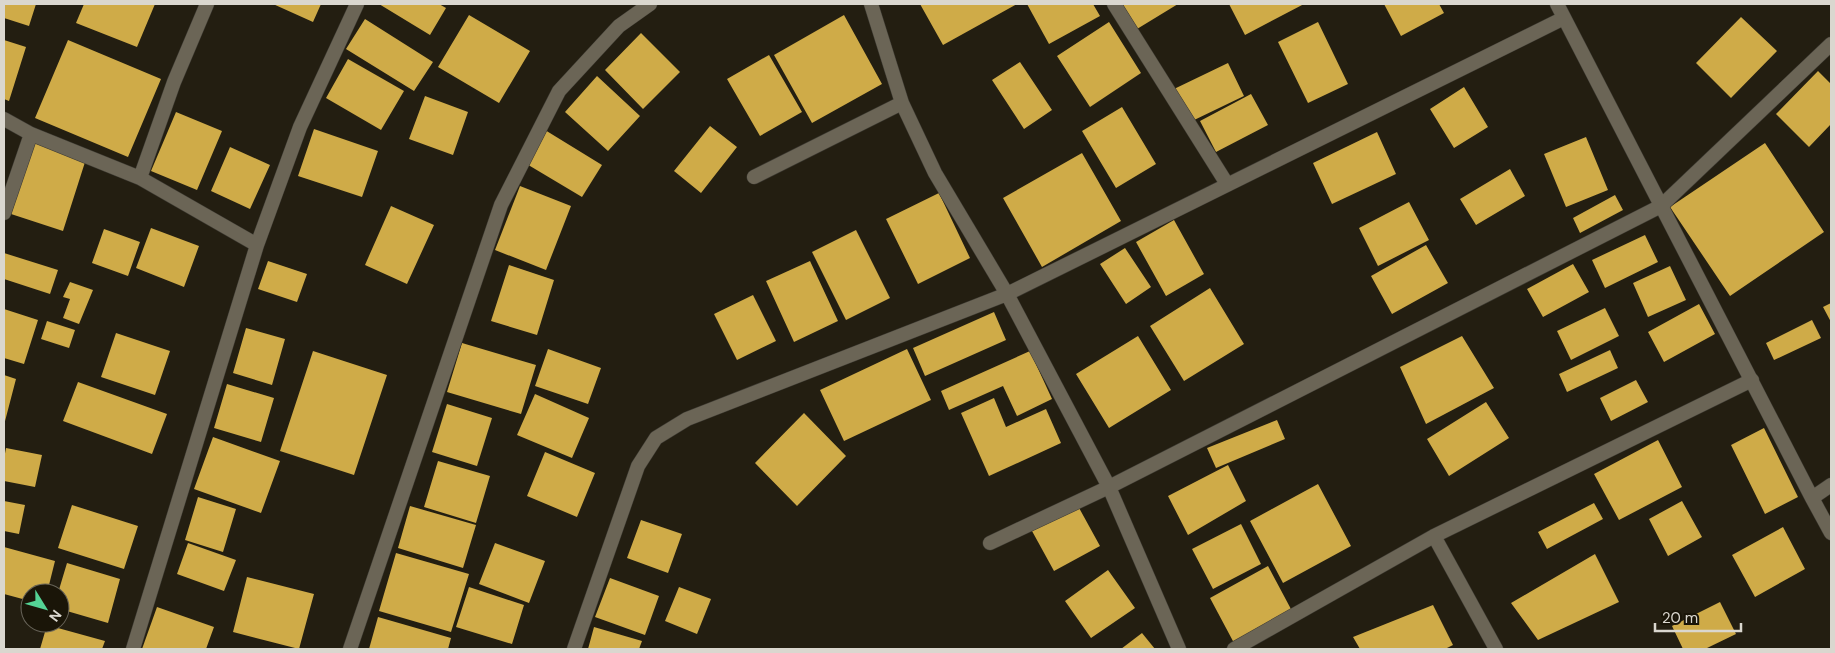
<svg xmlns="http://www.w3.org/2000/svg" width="1835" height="653" font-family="'DM Sans',sans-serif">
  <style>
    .building { fill: #cfab48 }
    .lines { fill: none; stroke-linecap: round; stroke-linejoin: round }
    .minor-casing { stroke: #3d3a32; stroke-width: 15 }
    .minor { stroke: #6b6556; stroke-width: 14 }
  </style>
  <rect width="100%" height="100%" fill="#231e11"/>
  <path class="building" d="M4,4H36L29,26L4,18Z
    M84,4H155L137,47L76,23Z
    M273,4H321L313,22Z
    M379,4H439L446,8L430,35Z
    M920,4H1017L943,45Z
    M1027,4H1093L1100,16L1049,44Z
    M1121,4H1178L1137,29Z
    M1229,4H1304L1245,35Z
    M1384,4H1439L1444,13L1401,36Z
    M469,15L530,51L499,103L438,67Z
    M844,15L882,84L812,123L774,55Z
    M1741,17L1777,51L1731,98L1696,63Z
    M365,19L433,62L414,91L346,49Z
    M1109,22L1141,73L1090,107L1057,56Z
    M1318,22L1348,84L1308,103L1278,42Z
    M641,33L680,72L643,109L605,70Z
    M4,40L26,47L9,101L4,99Z
    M68,40L161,79L128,157L35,118Z
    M769,55L802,112L760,136L727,79Z
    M348,59L404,91L381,130L326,98Z
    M1020,62L1052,110L1024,129L992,80Z
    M1228,63L1244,96L1190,122L1174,89Z
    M1818,71L1831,84V124L1809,147L1776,114Z
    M597,76L640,116L608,151L565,112Z
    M1464,87L1488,127L1454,148L1430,109Z
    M1251,94L1268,125L1216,152L1200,121Z
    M425,96L468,112L453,155L409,139Z
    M1122,107L1156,164L1116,188L1082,131Z
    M176,112L222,131L197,190L151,171Z
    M710,126L737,147L701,193L674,171Z
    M314,129L378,151L362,197L298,176Z
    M545,130L602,165L582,197L525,163Z
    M1377,132L1396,174L1332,204L1313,163Z
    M1586,137L1608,190L1566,207L1544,154Z
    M34,143L86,159L63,231L11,214Z
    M1765,143L1824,232L1730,296L1670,207Z
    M230,147L270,165L250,209L211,191Z
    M1082,153L1121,221L1042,267L1003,198Z
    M1510,169L1525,196L1476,225L1460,199Z
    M520,186L571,206L546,270L495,250Z
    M939,193L970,258L918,284L886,219Z
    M1615,195L1623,210L1580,233L1573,218Z
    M1409,202L1429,240L1378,266L1359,228Z
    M391,206L434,225L407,284L365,265Z
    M1174,220L1204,274L1166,296L1136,242Z
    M151,228L199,246L184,287L136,268Z
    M104,229L140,242L128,276L92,263Z
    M856,230L890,298L846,320L812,252Z
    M1645,235L1658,262L1605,288L1592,260Z
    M1426,245L1448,283L1392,314L1371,276Z
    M1125,248L1151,287L1126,304L1100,264Z
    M4,253L58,270L50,294L4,279Z
    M268,261L307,274L297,302L258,289Z
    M810,261L838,321L794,342L766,281Z
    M1573,264L1589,292L1543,317L1527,289Z
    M509,265L554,280L537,335L491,321Z
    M1670,266L1686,300L1648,317L1633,283Z
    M70,282L93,290L79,324L63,318L70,299L63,297Z
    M1210,288L1244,344L1184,381L1150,326Z
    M753,295L776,341L737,360L714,314Z
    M1831,303V322L1823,307Z
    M1699,304L1715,334L1664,362L1648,332Z
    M1605,308L1619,336L1571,360L1557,331Z
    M4,309L38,320L24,364L4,358Z
    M994,312L1006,340L925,376L913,348Z
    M1812,320L1821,338L1774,360L1766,343Z
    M47,321L75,330L69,348L41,339Z
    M246,328L285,339L272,385L233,373Z
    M116,333L170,351L155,395L101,377Z
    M1138,336L1171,390L1109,428L1076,374Z
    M1462,336L1494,388L1426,424L1400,367Z
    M462,343L536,365L521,414L447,392Z
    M548,349L601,368L588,404L535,386Z
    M907,349L931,400L844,441L820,390Z
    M1610,350L1618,368L1567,392L1559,374Z
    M313,351L387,375L354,475L280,451Z
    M1030,351L1052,399L1017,416L1003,386L949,410L941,391Z
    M4,375L16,379L4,425Z
    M1636,380L1648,402L1611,421L1600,398Z
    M78,382L167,414L152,454L63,421Z
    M227,384L274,398L261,442L214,428Z
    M535,394L589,418L572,458L517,435Z
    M994,398L1006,427L1046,409L1061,443L989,476L961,413Z
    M1486,402L1509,438L1449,476L1427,439Z
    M447,404L492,418L477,466L432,452Z
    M804,413L846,456L797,506L755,463Z
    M1277,420L1285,439L1216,468L1207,448Z
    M1764,428L1798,497L1765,514L1731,445Z
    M213,437L280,461L261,513L194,489Z
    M1658,440L1682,487L1619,520L1594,474Z
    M6,448L42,455L35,487L4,481V459Z
    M545,452L595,473L577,517L527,496Z
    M438,461L490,476L476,523L424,507Z
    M1228,465L1246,501L1188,535L1168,496Z
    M1318,484L1351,546L1283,583L1250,521Z
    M198,497L236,509L223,552L185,540Z
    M4,501L25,505L19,534L4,531Z
    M1682,501L1702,537L1668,556L1649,519Z
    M1594,503L1603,519L1547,549L1538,532Z
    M72,505L138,526L124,569L58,548Z
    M410,506L476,525L463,568L398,548Z
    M1078,506L1100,546L1054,571L1032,531Z
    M641,520L682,534L668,573L627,558Z
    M1241,524L1261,564L1213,589L1192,549Z
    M1783,527L1805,569L1755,597L1732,555Z
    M188,543L236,560L224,591L177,574Z
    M495,543L545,561L529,603L479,584Z
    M4,547L55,561L47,593H30V601L4,594Z
    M396,553L469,574L451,632L379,611Z
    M1595,554L1619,602L1538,640L1511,603Z
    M67,563L120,579L108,623L60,609V593H58Z
    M1268,566L1292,611L1234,643L1210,598Z
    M1108,570L1135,608L1091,638L1065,601Z
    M247,577L314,594L299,649L233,632Z
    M610,578L659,596L645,635L595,617Z
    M469,587L524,605L512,644L456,627Z
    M679,587L711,599L697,634L665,621Z
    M1720,602L1736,634L1705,649H1683L1672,626Z
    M1433,605L1453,645L1445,649H1360L1353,637Z
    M157,607L214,627L206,649H142Z
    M378,617L451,638L448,649H369Z
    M47,625L105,641L102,649H40Z
    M594,627L642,641L639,649H588Z
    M1142,633L1155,649H1121Z"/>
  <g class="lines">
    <g class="minor-casing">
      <path id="minor" d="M871,4L902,103L935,173L1007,294L1109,487L1179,649
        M1114,4L1227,184
        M1557,4L1812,498L1831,533
        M4,119L31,134L140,178L257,245
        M754,177L902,103
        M140,178L174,82L207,4
        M4,213L31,134
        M1812,498L1831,485
        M1434,536L1496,649
        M990,543L1109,487L1661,206L1831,44
        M133,649L257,245L300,127L357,4
        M350,649L501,205L559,91L619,26L650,4
        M574,649L638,466L656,438L687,419L1007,294L1564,18
        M1234,649L1434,536L1752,380"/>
    </g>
    <use href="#minor" class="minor"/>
  </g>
  <rect width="1835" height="653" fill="none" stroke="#dad7cf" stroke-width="10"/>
  <g transform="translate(45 608) rotate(127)"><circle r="24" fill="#1a1508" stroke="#676358"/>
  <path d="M0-4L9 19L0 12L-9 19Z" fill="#54d395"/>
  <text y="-8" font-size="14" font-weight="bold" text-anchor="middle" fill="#dad7cf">N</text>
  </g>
  <path d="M1655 623v8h86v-8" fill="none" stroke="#dad7cf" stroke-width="2.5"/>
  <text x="1662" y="623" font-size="15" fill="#dad7cf" stroke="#1a1508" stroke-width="4" paint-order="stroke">20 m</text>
</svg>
